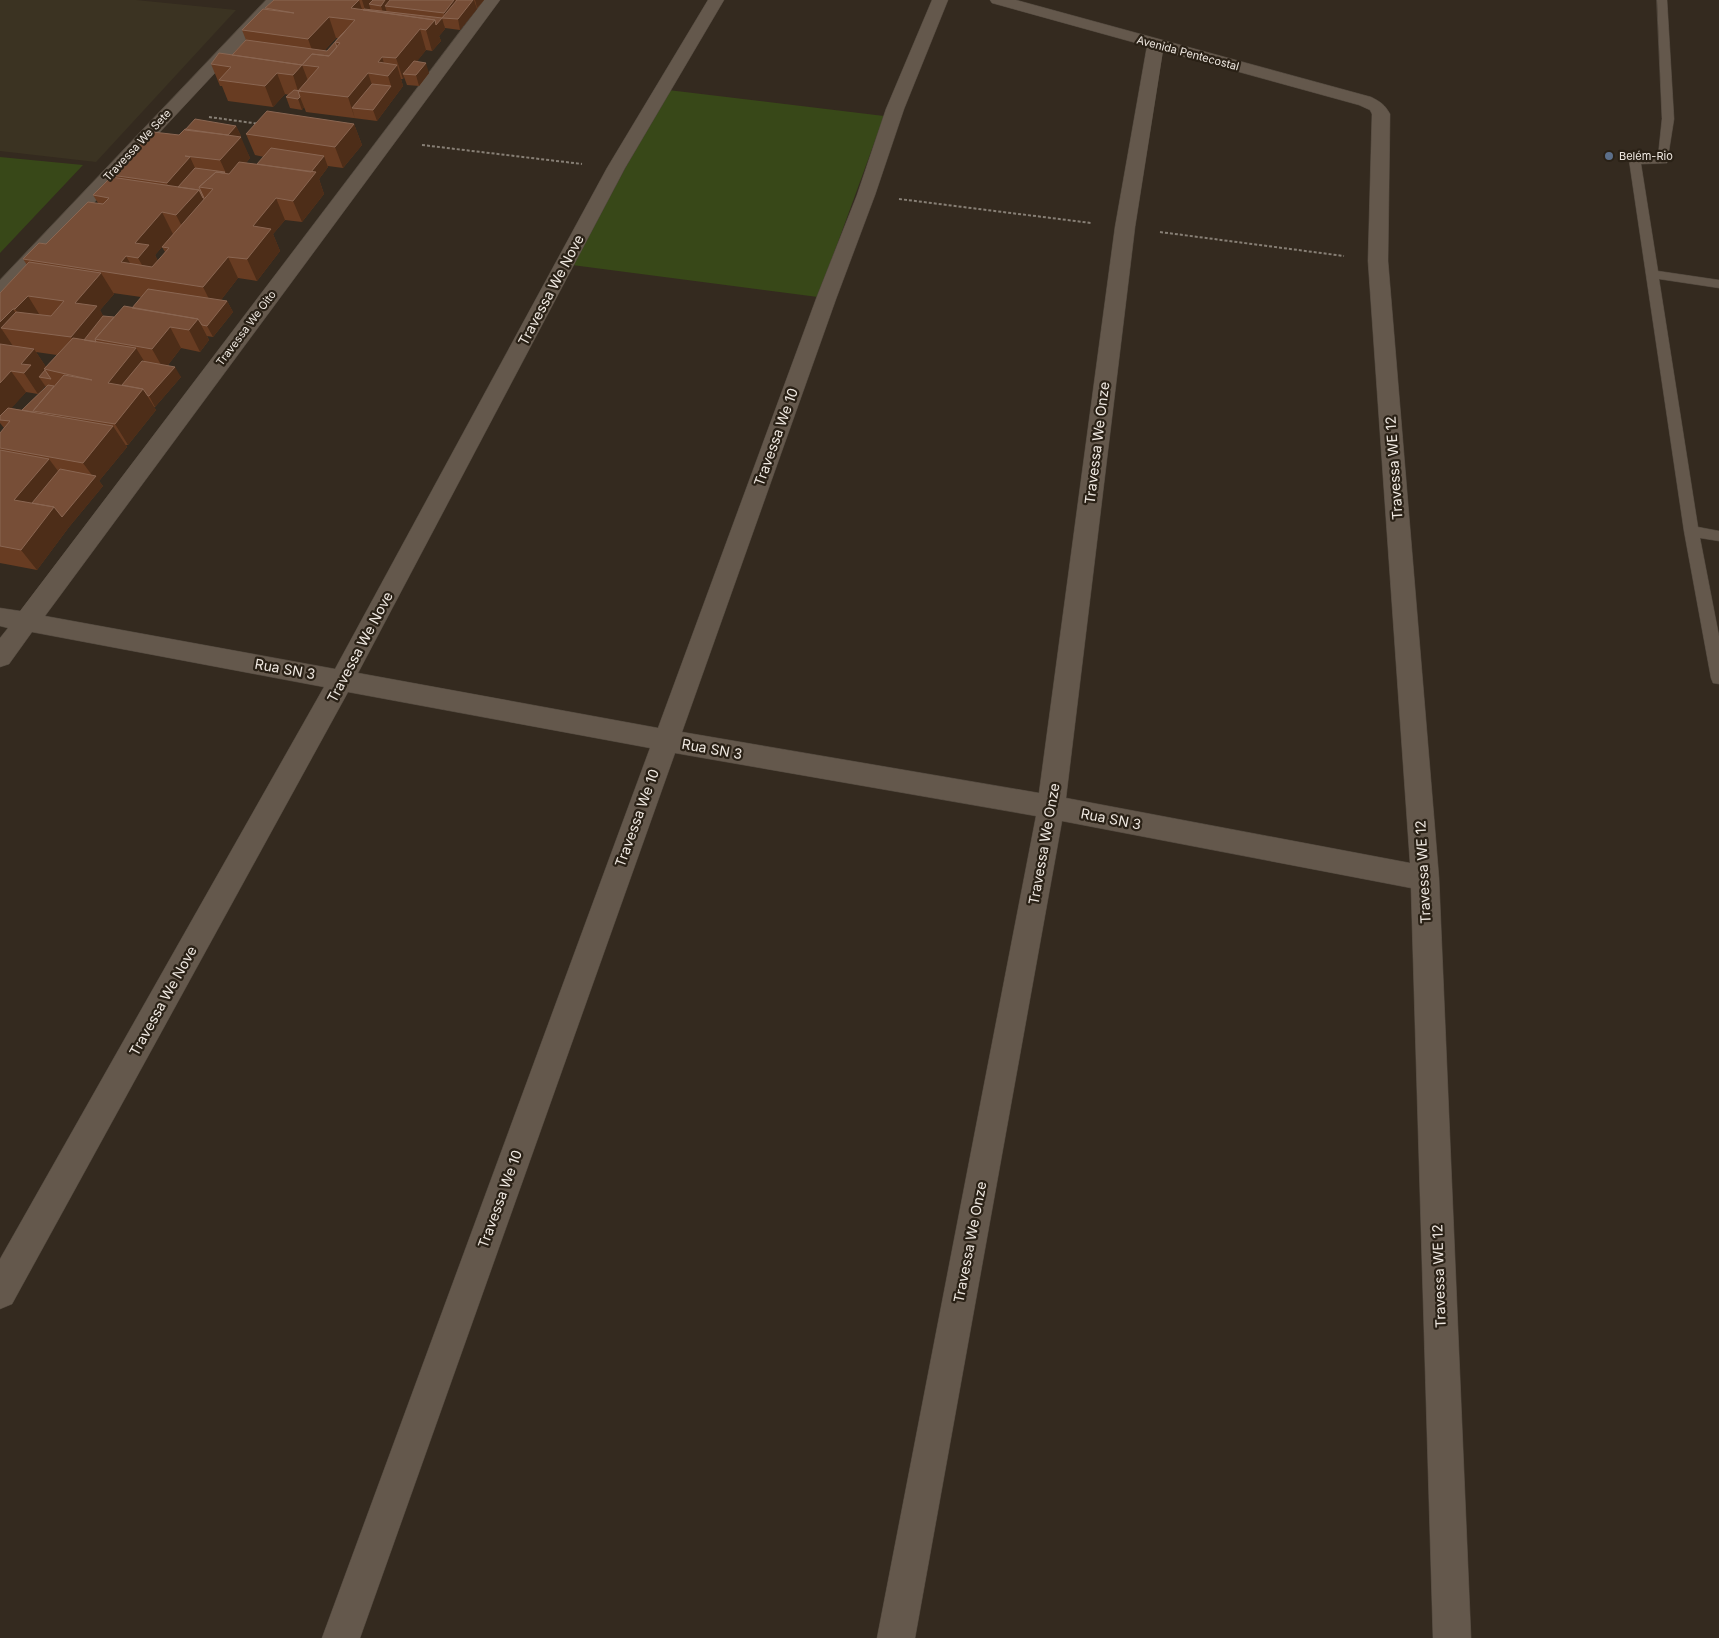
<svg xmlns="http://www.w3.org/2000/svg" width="1719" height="1638" font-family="Inter,sans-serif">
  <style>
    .education { fill: #3b3322 }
    .green { fill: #384818 }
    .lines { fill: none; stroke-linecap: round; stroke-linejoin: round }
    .lane-casing { stroke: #4f463c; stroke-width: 1 }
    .street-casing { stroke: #4f463c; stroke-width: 1 }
    .path { stroke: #877f75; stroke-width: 2; stroke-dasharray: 3 2; stroke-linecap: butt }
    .lane { fill: #64584c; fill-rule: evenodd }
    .street { fill: #64584c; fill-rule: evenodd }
    .wall { fill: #683c22; fill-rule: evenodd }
    .shaded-wall { fill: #4d2d18 }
    .building { fill: #774e37; stroke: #8a6652 }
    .service-dot { fill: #5c6f8a; stroke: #2a2116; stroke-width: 2 }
    .labels { text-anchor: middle; stroke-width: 4.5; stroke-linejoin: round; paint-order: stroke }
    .far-street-label { font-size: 11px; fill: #efe8e1; stroke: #2a2116 }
    .far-poi-label { font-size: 11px; fill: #efe8e1; stroke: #2a2116; text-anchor: start }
    .street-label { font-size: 14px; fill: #efe8e1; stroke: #2a2116 }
  </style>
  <rect width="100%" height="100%" fill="#342a1f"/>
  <path class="education" d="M0,0H136L236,10L96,162L0,151Z"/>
  <path class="green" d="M668,90L884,116L818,297L572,265Z
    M0,157L83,165L0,253Z"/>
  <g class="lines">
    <g class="lane-casing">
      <path id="lane" d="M1657,0H1667L1674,119L1667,163L1641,164L1658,271L1719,280V288L1659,279L1698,527L1719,531V541L1700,538L1719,636V684L1713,683L1711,678L1684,531L1629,160L1635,156L1658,157L1662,119Z"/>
    </g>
    <g class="street-casing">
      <path id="street" d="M266,0H283L7,296L0,298V280Z
        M484,0H500L45,616L335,669L607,168L708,0H724L625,168L358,673L658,728L816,299L857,195L886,109L932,0H948L904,109L875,195L836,299L682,732L1039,793L1115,227L1147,46L992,3L990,0H1016L1371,97C1381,102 1385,105 1390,114L1388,261L1439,878L1471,1638H1433L1411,888L1062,821L915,1638H877L1036,816L675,753L360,1638H322L650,748L348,692L12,1304L0,1309V1259L324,687L32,632L9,664L0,667V638L8,628L0,626V608L20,611ZM1163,51L1359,105L1370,110L1372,114L1368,261L1410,863L1066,798L1135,227Z"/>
    </g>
    <path class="path" d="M209,117L260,124
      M422,145L582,164
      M899,199L1091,223
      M1160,232L1344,256"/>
    <use href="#lane" class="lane"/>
    <use href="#street" class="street"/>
  </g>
  <path class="wall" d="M274,0H484L460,30L445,28L443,23L445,29L439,36L441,41L432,51L426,50L417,61L429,73L419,86L407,85L404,77L403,79H401L403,86L377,121L306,112L304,107L302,110L290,108L286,97L289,95L285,94L273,107L228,101L222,86H220L211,64L232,55L246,40L242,30L266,9L265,8ZM336,38H339L327,51H324Z
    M354,124L362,145L343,168L328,166V167L319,179L324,194L302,222L285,220L273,234L280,251L257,281L238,278L221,300L227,301L233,312L213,337L207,336L209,340L200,352L181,348L168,365L181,377L155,407H154L156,410L128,445H126L127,447L99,481L103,486L69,527L37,570L0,563V433L4,428L0,423V293L27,265L23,259L46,244L98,203L93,195L113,178L111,175L179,135L236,126L241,136L240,137L250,158L246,163L257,164L264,157L255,155L246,134ZM173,234L162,247L165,252L158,261L155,255ZM113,293L141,297L132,308L114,317L103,316L100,310L114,294ZM36,352L57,355L46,367ZM40,379L46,387L22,410L11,408L26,392L38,394L45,386Z"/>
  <path class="shaded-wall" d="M359,0L365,19L351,8Z
    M362,0H377L369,4L372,14L368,19Z
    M385,0H395L385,6L387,13L384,16L381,6Z
    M454,0H455L458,10L445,18L444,13Z
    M473,0H474L477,9L460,30L458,19Z
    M475,0H484L477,8Z
    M329,17L336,38L317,58H315L308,39Z
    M442,18L445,29L439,36L441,41L432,51L426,30L435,20Z
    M420,29L426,50L407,74H403L404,77L403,79L396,58Z
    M382,57L388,75L397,65L403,86L377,121L373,110L391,86L388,76L378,62Z
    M426,63L429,73L419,86L416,75Z
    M302,65L310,86L298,91L293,75Z
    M277,73L285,94L273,107L265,86Z
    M368,73L375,94L352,108L355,119L348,97Z
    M300,97L304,107L302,110L298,99Z
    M354,124L362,145L343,168L335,147Z
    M236,126L241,136L225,154L221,143Z
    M241,137L250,158L230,182L220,160Z
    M324,156L328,167L319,179L324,194L302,222L293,201L309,175Z
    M190,157L200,179L172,194L167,183Z
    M199,190L209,211L187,236L176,215Z
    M276,198L285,220L273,234L280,251L257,281L247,259L253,226Z
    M162,212L173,234L155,255L161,267L150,279L138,258L135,243Z
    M126,256L138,277L121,262Z
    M228,257L238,278L214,309L203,287Z
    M101,273L114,294L100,310L109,327L95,339L78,348L71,337L75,303Z
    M28,296L41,317L29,331L15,309Z
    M227,301L233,312L213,337L207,326Z
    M13,309L27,330L1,328L13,346L0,360V322Z
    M198,319L209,340L200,352L189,330Z
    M170,327L181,348L164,370L152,349Z
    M136,348L149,369L130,392L108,383Z
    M34,349L48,370L44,369L46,372L39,377L45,386L38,394L24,373L21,364Z
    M175,367L181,377L155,407L149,396Z
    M11,371L26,392L1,420H0V383Z
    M143,389L156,410L128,445L115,424Z
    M113,426L127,447L99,481L103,486L69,527L37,570L21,550L54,507L94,478L83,463Z
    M49,459L64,479L38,511L14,500Z"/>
  <path class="building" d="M274,0H359L351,8L435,20L426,30L420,29L396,58L382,57L378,62L397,65L388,76L368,73L348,97L298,91L319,67L302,65L312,54L329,56L340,43L335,42L355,20L329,17L308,39L242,30L263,9L294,13L265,8Z
    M373,0H385L381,6L369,4Z
    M390,0H454L444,13L385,6Z
    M457,0H473L458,19L442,18Z
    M364,9L442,18L436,25L435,20L363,10Z
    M346,30L335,42L337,47L329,56L312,54L302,65L232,55L246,40L327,51Z
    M219,53L302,65L293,75L277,73L265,86L219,80L231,67L211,64Z
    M414,61L426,63L416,75L403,74Z
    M372,84L391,86L373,110L352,108Z
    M294,90L301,91H298L300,97L298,99L286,97Z
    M267,111L354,124L335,147L246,134Z
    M195,119L236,126L228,135L185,130Z
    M185,129L241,137L220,160L185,156L190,157L167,183L111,175L153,132L179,135Z
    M271,148L324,156L311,172L257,164Z
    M239,162L316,172L293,201L276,198L253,226L271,229L247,259L228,257L203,287L23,259L39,243L46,244L88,202L103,204L109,198L93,195L111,177L199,190L176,215L162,212L135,243L149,245L138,258L126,256L121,262L152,267L169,248L162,247L213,189L199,187L216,172L229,174Z
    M195,168L225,172L224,173L216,172L199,187L204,198H203L199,190L178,187Z
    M29,262L101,273L75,303L97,306L71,337L1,328L16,312L51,316L64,301L28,296L15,309H13L0,322V293Z
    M148,289L227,301L207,326L202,325L198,319L132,308Z
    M124,306L198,319L189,330L170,327L152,349L95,339Z
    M103,316L114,317L95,339L96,342L84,340Z
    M73,338L136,348L108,383L143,389L115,424L33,411L64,375L92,380L44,369Z
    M0,344L34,349L21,364L31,365L24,373L11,371L0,383Z
    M142,361L175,367L149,396H148L143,389L122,385Z
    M45,370L51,379L39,377Z
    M48,385L54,386L33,411V412L22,410Z
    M8,408L113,426L83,463L0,448V433L10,421L0,420V416Z
    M0,450L49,459L14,500L54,507L21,550L0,546Z
    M60,469L96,476L62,517L54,507L32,503Z"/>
  <circle class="service-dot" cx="1609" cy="156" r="5"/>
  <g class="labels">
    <g class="far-street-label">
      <text transform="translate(1188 53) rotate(15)" y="4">Avenida Pentecostal</text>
      <text transform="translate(137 145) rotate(-47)" y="4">Travessa We Sete</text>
      <text transform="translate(246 328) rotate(-53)" y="4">Travessa We Oito</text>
    </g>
    <g class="far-poi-label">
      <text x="1619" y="160">Belém-Rio</text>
    </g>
    <g class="street-label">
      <text transform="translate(551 290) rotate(-62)" y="5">Travessa We Nove</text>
      <text transform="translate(776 437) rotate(-70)" y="5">Travessa We 10</text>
      <text transform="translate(1097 443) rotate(-83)" y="5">Travessa We Onze</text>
      <text transform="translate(1394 468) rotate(-94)" y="5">Travessa WE 12</text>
      <text transform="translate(360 647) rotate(-62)" y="5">Travessa We Nove</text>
      <text transform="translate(285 669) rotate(10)" y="5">Rua SN 3</text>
      <text transform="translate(712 749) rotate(10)" y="5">Rua SN 3</text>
      <text transform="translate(637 818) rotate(-70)" y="5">Travessa We 10</text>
      <text transform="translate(1111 819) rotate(11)" y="5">Rua SN 3</text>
      <text transform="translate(1044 844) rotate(-80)" y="5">Travessa We Onze</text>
      <text transform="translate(1423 872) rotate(-93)" y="5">Travessa WE 12</text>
      <text transform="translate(163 1001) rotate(-61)" y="5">Travessa We Nove</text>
      <text transform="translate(500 1199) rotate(-70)" y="5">Travessa We 10</text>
      <text transform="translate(970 1242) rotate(-79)" y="5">Travessa We Onze</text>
      <text transform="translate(1439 1276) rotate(-92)" y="5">Travessa WE 12</text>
    </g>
  </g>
</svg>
